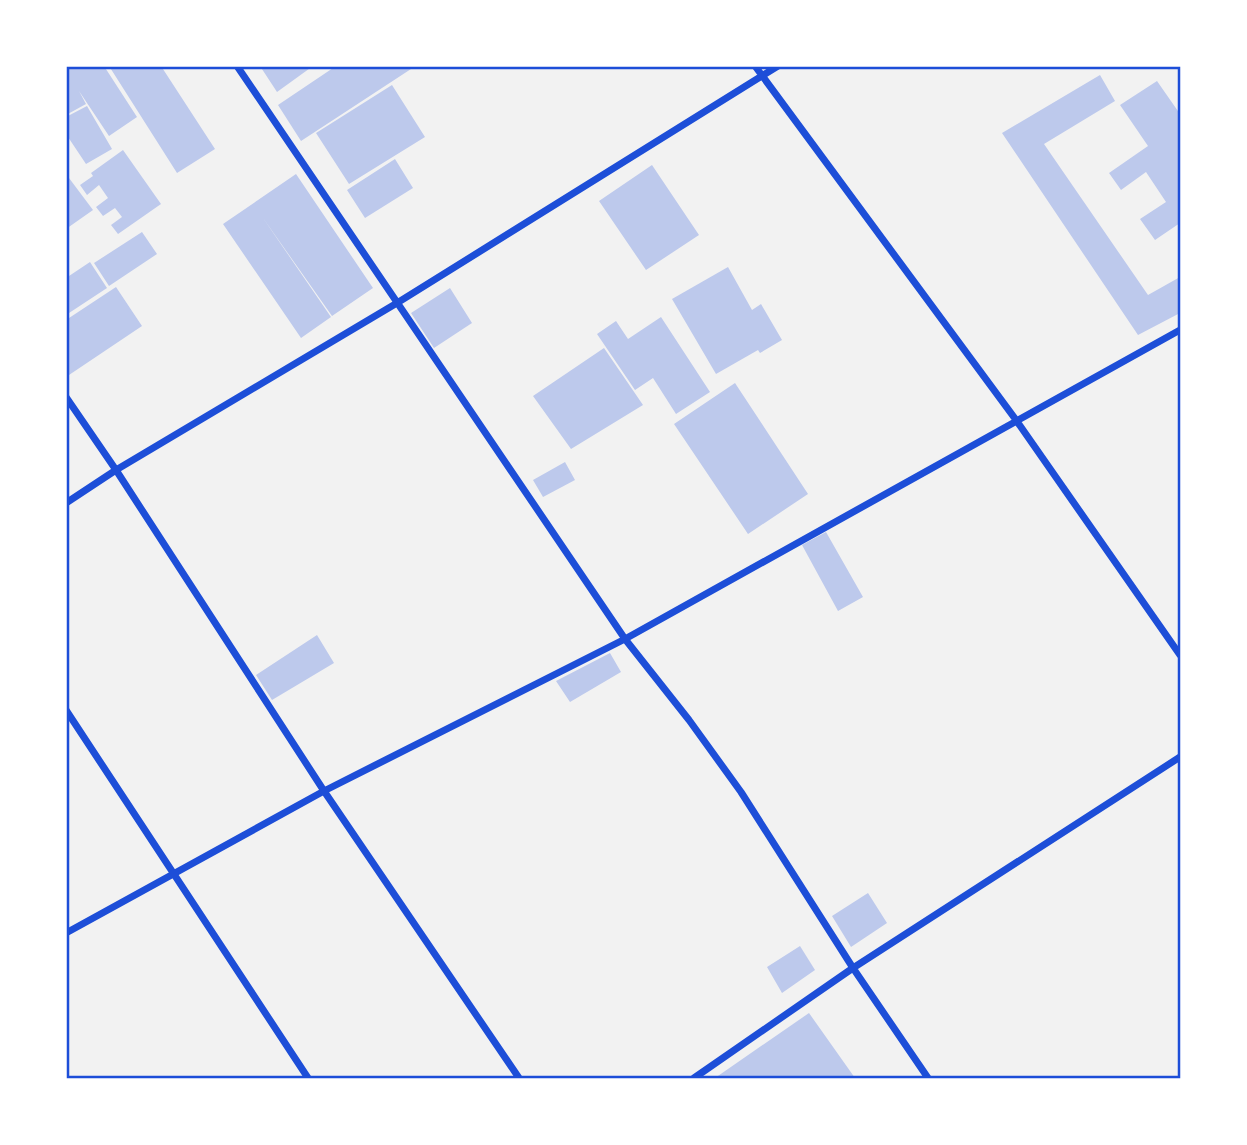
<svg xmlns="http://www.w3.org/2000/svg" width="1247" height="1145" font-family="'Public Sans',sans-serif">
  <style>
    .building { fill: #bdc9ec }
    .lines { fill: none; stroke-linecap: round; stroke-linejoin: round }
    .minor { stroke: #1d4ed8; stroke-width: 7 }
    .neatline { fill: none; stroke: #1d4ed8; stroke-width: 2.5 }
  </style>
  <rect width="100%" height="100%" fill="#f2f2f2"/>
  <path class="building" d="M66,66H104L137,117L109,136L79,91L86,104L66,115Z
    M109,66H161L215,149L177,173Z
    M260,66H313L277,92Z
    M336,66H409L411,69L301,141L278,105Z
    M1100,75L1115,101L1044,144L1148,295L1180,277V313L1138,335L1002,133Z
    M1157,81L1180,114V223L1155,240L1140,219L1166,202L1146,172L1121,190L1109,173L1148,146L1120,105Z
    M392,85L425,137L349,184L316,133Z
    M87,106L112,149L86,164L66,134V117Z
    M123,150L161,204L118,234L111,225L122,217L115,208L103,216L96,207L108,198L99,185L87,195L80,185L93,176L91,173Z
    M395,159L413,188L365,218L347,190Z
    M652,165L699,235L646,270L599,201Z
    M66,174L93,210L66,229Z
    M296,174L373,288L332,316L263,218L331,317L301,338L223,224Z
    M142,232L157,254L109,286L94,263Z
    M90,262L107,288L66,315V278Z
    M728,267L752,310L761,304L782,340L760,353L758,350L716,374L672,299Z
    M116,287L142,326L69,375L66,370V320Z
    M450,288L472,323L434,348L411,313Z
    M661,317L710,392L676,414L653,378L635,390L597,334L616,321L628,339Z
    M604,348L643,405L571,449L533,396Z
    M735,383L808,494L748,534L674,424Z
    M565,462L575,480L543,497L533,480Z
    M826,532L863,597L838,611L802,545Z
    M317,635L334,663L272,700L256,675Z
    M610,653L621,672L570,702L556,681Z
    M868,893L887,923L851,947L832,916Z
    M800,946L815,970L782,993L767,967Z
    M809,1013L855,1078H715Z"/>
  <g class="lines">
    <path class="minor" d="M237,66L625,639L689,720L741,792L853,968L928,1078
      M755,66L1016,420L1180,655
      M66,397L116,470L324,791L519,1078
      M66,503L116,470L397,303L778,66
      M66,710L308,1078
      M66,933L324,791L625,639L1180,330
      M694,1078L853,968L1180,757"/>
  </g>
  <rect width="1247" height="1145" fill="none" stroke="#ffffff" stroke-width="136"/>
  <rect x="68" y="68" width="1111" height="1009" class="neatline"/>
</svg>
